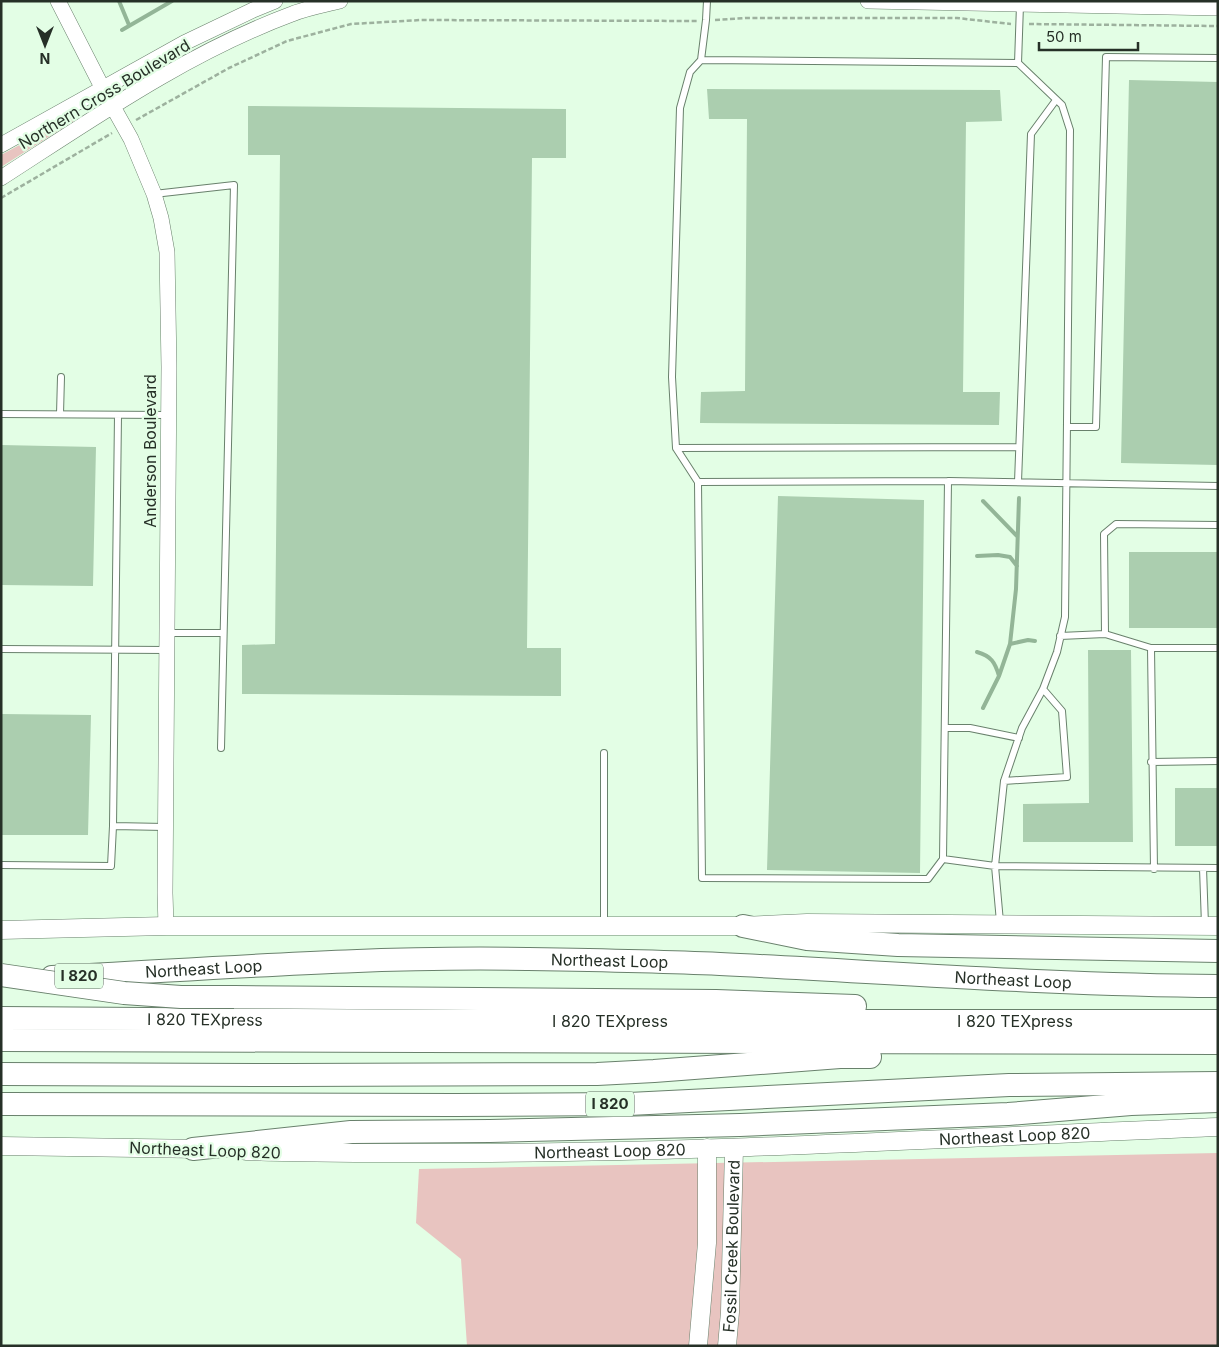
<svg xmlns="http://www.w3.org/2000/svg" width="1219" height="1347" font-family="Inter,sans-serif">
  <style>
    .green { fill: #e8c4c0 }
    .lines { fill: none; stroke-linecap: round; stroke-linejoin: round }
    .stream { stroke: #93b597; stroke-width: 4 }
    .building { fill: #abceaf }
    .service-casing { stroke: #69816c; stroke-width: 8 }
    .tertiary-casing { stroke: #69816c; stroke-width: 16 }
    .secondary-casing { stroke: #69816c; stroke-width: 19 }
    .motorway-casing { stroke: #69816c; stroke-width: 24 }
    .path { stroke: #9db19e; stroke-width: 2.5; stroke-dasharray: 5 2.5; stroke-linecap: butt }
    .service { stroke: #fff; stroke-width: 6 }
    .tertiary { stroke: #fff; stroke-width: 15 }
    .secondary { stroke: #fff; stroke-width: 18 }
    .motorway { stroke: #fff; stroke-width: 22 }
    .motorway-bridge-casing { stroke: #69816c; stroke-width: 24; stroke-linecap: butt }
    .motorway-bridge { stroke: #fff; stroke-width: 22 }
    .labels { text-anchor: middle; stroke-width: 4.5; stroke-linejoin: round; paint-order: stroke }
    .shield { fill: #e3fee5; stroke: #5f6e60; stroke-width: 1 }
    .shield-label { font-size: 15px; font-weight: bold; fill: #263027 }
    .street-label { font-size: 16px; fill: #263027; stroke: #e3fee5 }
  </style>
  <rect width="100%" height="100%" fill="#e3fee5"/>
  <path class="green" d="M75,115L77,119L1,167V155Z
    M1218,1153V1346H467L461,1259L416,1223L419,1169Z"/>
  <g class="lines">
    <path class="stream" d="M119,1L129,25
      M122,30L172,1
      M983,501L1017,536
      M977,556L998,555L1010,557L1017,566
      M1010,644L1028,640L1035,641
      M977,652C991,656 995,662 999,676
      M983,708L999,676L1010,644L1016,589L1019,498"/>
  </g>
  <path class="building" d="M1129,80L1218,82V465L1121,463Z
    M707,89L1000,90L1002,121L966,122L963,392H1000L999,425L700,423L701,392L745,391L747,119H709Z
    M248,106L566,109V158H532L527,648H561V696L242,694V645L275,644L280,155H248Z
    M1,445L96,447L93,586L1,585Z
    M778,496L924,500L920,873L767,870Z
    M1129,552H1218V628H1129Z
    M1088,650H1131L1133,842H1023V804L1089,803Z
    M1,714L91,715L88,835H1Z
    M1175,788H1218V846H1175Z"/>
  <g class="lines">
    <g class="service-casing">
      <path id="service" d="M707,1L706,20L701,60L690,72L680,108L672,377L676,448L698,482L948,481L1218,486
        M701,60L1018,63
        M154,194L234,185L221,748
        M1,414L167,415
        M60,414L61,377
        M1067,427H1096L1106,57L1218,58
        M676,448L1019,447
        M948,481L943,859L995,866L1218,868
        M698,482L702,878L928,879L943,859
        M1018,482L1031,134L1056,100
        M168,633H222
        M1105,634L1104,534L1116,524L1218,525
        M1060,636L1105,634L1151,648H1218
        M1151,648L1154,869
        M1,649L167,650
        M945,728H970L1019,738
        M604,753V924
        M1151,762L1218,761
        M1004,781L1067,777L1062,711L1043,689
        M113,826L118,415
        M1,865L111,866L113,826L165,827
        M1203,868L1205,925
        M1000,922L995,866L1004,781L1022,728L1043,689L1057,652L1065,617L1070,130L1062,105L1018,63L1020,5"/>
    </g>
    <g class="tertiary-casing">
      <path id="tertiary" d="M58,1L103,89L131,139L154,194L161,218L167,252L169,367L165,893L166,926
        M868,1L1218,8
        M1,145L184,43L253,10L275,1
        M1,178C94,118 187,53 292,14C307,8 324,5 340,1"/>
    </g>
    <g class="secondary-casing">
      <g id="secondary">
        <path d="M1,930L166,926H743L807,923L1218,926"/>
        <path d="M1,1146L205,1149"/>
        <path id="s1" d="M246,1151C321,1154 396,1153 471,1153C720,1152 969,1137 1218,1127"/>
        <path d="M698,1346L707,1243V1148"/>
        <path id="s2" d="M727,1346L730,1312L734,1148"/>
      </g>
    </g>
    <g class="motorway-casing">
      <g id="motorway">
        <path d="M743,926L807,939L898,945L1218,951"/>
        <path id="s3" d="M52,977C210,969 369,956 527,959C591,960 656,961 720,964C886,972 1052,985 1218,986"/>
        <path d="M234,997L716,1001L855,1006"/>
        <path id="s4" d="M1,1018L455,1021H1218"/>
        <path d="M1,1040L1218,1043"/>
        <path d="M1,1074L289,1075L597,1074L654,1071L840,1057H870"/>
        <path d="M1,1104L454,1105L629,1104L1009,1085L1218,1083"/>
        <path d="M193,1149L351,1132L490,1131L740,1125L1008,1114L1131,1104L1218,1101"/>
      </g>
    </g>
    <path class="path" d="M715,20L746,18H957L1011,24
      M1029,24L1218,26
      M136,120L229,68L287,41L351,24L421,20L697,21
      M1,198L112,133"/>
    <use href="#service" class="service"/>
    <use href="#tertiary" class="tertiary"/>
    <use href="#secondary" class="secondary"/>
    <use href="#motorway" class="motorway"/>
    <g class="motorway-bridge-casing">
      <path id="motorway-bridge" d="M1,975L124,993L181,997H234"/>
    </g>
    <use href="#motorway-bridge" class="motorway-bridge"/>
  </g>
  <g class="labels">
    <g class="shield">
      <rect x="55" y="963.5" width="48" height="25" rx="4"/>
      <rect x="586" y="1091.5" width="48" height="25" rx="4"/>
    </g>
    <g class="shield-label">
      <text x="79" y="981">I 820</text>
      <text x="610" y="1109">I 820</text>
    </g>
    <g class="street-label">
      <text transform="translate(104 94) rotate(-31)" y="6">Northern Cross Boulevard</text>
      <text transform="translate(150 451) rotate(-90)" y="6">Anderson Boulevard</text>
      <text dy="6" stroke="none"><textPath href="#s3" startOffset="558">Northeast Loop</textPath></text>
      <text dy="6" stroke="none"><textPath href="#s3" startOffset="152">Northeast Loop</textPath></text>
      <text dy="6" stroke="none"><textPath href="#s3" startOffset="962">Northeast Loop</textPath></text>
      <text dy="6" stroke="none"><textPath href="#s4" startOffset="204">I 820 TEXpress</textPath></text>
      <text dy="6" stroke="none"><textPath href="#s4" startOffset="609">I 820 TEXpress</textPath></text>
      <text dy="6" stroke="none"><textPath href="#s4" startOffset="1014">I 820 TEXpress</textPath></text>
      <text dy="6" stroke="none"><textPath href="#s1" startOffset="769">Northeast Loop 820</textPath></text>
      <text transform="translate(205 1150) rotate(2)" y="6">Northeast Loop 820</text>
      <text dy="6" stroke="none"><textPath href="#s1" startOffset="364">Northeast Loop 820</textPath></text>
      <text dy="6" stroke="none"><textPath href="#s2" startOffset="100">Fossil Creek Boulevard</textPath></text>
    </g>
  </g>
  <rect width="1219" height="1347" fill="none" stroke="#263027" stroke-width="5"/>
  <g transform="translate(45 45) rotate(180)" stroke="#e3fee5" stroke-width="4" paint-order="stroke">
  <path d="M0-4L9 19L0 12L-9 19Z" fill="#263027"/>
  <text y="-8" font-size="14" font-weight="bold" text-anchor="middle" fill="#263027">N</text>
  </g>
  <path d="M1039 42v8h99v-8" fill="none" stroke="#263027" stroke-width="2.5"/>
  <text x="1046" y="42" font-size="15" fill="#263027" stroke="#e3fee5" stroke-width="4" paint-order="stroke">50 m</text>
</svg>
